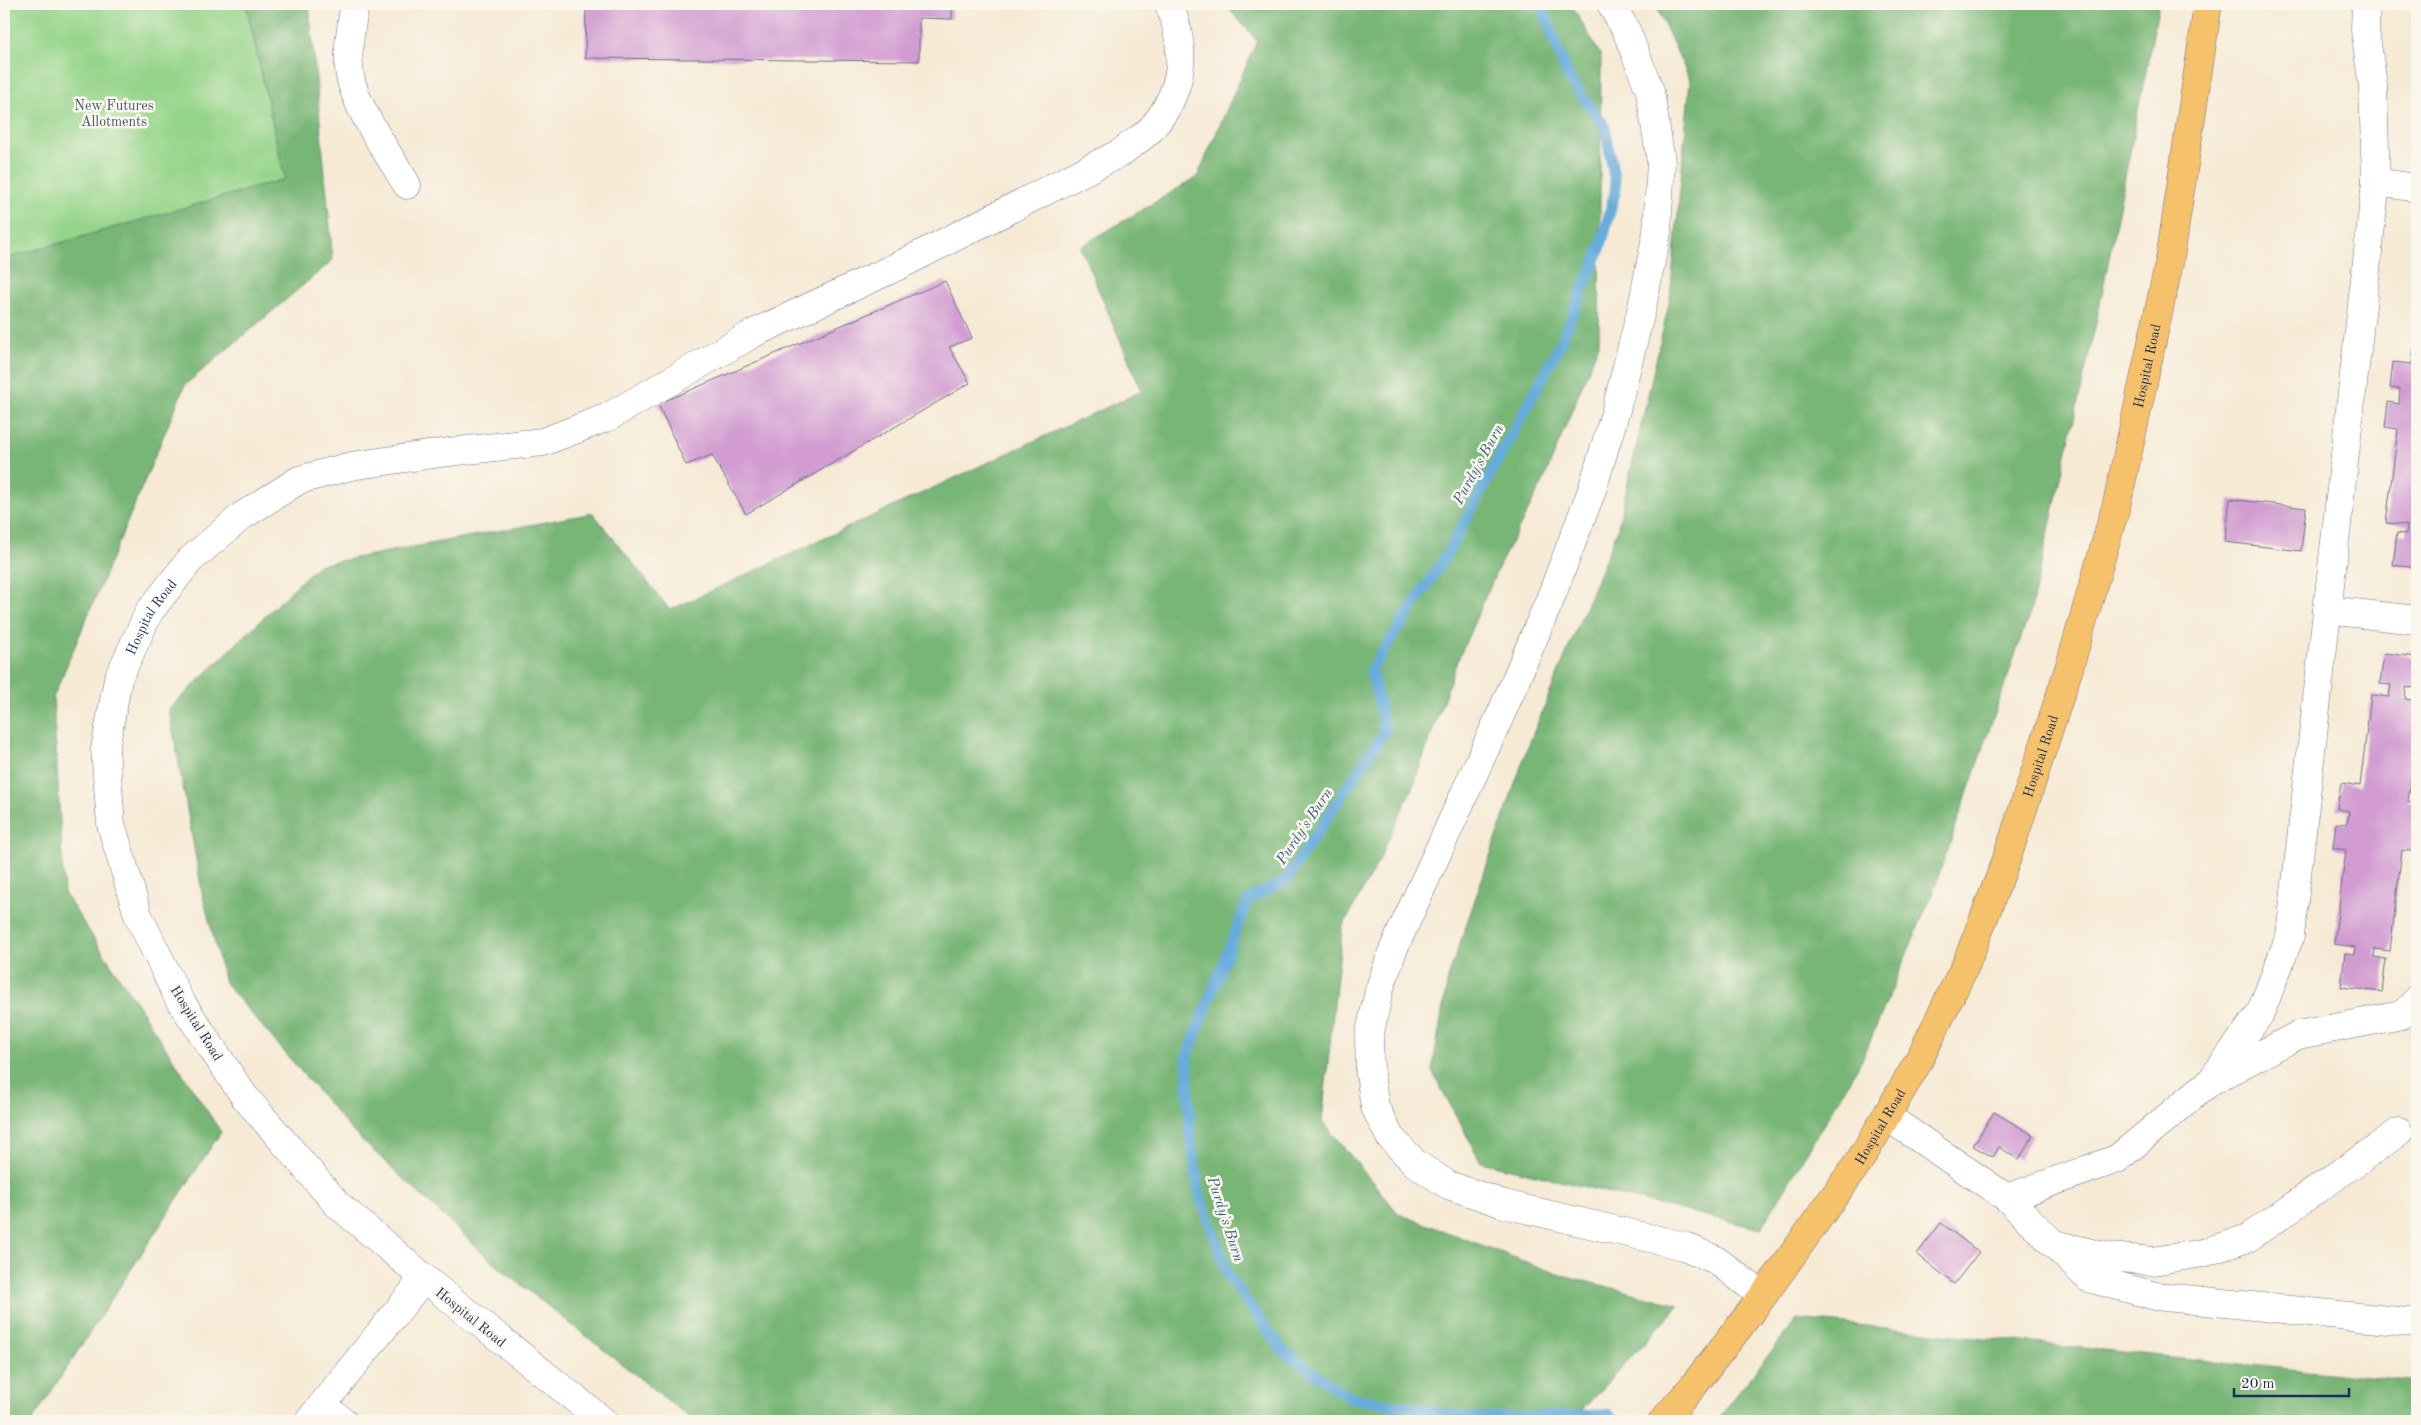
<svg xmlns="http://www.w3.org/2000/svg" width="2421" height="1425" font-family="'Old Standard TT',serif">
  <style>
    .green { fill: #95d48a; stroke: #588274 }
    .forest { fill: #78b676; stroke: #4a726a }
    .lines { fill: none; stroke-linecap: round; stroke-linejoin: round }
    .stream { stroke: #66acdc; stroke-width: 11 }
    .building { fill: #d29cd2 }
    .minor-casing { stroke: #687088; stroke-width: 29 }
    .major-casing { stroke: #687088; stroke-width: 29 }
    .minor { stroke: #fff; stroke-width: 28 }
    .major { stroke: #f5c16b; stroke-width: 28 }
    .labels { text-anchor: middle; stroke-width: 5; stroke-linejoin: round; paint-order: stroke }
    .park-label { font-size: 14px; fill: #3a5869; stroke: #fbf7ec }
    .street-label { font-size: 14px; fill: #1b2f5e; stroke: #fbf7ec }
    .water-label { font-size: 15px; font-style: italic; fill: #355b8a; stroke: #fbf7ec }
  </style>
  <rect width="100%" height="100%" fill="#fbf7ec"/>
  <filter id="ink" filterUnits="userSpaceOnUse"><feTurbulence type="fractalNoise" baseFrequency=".02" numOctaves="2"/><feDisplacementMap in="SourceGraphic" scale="10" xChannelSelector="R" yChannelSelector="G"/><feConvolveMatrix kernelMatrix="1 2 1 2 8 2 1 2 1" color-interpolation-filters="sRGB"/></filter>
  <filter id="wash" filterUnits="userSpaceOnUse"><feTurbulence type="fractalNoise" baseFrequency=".0096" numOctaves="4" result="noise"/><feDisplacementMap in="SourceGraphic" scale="20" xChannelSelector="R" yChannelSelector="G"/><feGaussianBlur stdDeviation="1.12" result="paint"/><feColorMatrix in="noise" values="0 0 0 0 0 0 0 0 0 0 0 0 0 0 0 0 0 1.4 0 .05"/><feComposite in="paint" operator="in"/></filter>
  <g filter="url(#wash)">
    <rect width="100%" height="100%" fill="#f6ead5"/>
    <path class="green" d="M4,4H246L285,179L4,259Z"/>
    <path class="forest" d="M246,4H309L333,260L185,385L53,698L64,893L221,1132L32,1421H4V259L285,179Z
      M1225,4H1571L1601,56L1599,344L1542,484L1499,566L1456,664L1414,784L1378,862L1342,928L1322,1121L1399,1214L1558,1274L1679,1305L1572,1421H694L496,1265L353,1132L225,983L202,892L169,709L318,565L593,513L670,610L1142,391L1080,247L1197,177L1257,41Z
      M1655,4H2159L2098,314L2031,609L1933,892L1862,1060L1761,1229L1481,1162L1432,1071L1448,978L1528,746L1617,531L1670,299L1690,80Z
      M1797,1319L2417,1382V1421H1716Z"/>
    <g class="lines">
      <path class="stream" d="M1541,4L1568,77L1605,127L1616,188L1601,246L1559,347L1446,556L1371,670L1385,731L1285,881L1248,900L1187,1056L1190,1132L1199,1193L1229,1277L1282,1350L1348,1397L1470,1418L1608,1415L1614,1421"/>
    </g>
    <g id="blocks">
      <path class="building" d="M586,4H952V19L919,18V61L585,58Z
        M945,281L972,338L949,347L970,383L746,514L712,455L686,465L658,404Z
        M2416,333H2417V568L2393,565L2397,533L2406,534L2407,525L2386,523L2398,429L2385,427L2388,402L2399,404L2400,389L2390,388L2393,362L2412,364Z
        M2230,499L2306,508L2301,551L2225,542Z
        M2384,653L2417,657V688L2406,687L2405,699L2417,701V733L2408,802L2417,803V852L2402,850L2390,951L2375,949L2374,957L2386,959L2382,992L2341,987L2345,953L2354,954L2355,947L2334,944L2346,850L2333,848L2336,823L2347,824L2349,811L2337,809L2341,783L2360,786L2371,695L2389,697L2391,685L2380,684Z
        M1994,1112L2033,1135L2019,1160L1999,1147L1993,1157L1973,1146Z
        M1941,1223L1979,1252L1954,1284L1917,1254Z"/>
    </g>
  </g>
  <g filter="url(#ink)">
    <use href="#blocks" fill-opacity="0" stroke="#687088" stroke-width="1"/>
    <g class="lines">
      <g class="minor-casing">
        <g id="minor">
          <path d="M355,4C351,27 346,52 350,76C356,109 390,156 407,185"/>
          <path d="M1611,4L1626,30L1650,91L1661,162L1657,232L1642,307L1616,410L1592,490L1549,602L1501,714L1393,950L1379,991L1369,1037L1370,1074L1375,1107L1390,1137L1415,1163L1448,1185L1504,1204L1684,1246L1716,1260L1763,1296"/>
          <path d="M2376,182L2417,188"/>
          <path d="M2327,610L2417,620"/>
          <path d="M2217,1078L2298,1035L2402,1015L2417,1000"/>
          <path d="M1886,1116L2007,1198L2117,1159L2211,1081L2260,1014L2290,936L2376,182L2373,86L2365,30L2366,4"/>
          <path d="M2007,1198L2088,1278L2156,1296L2417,1323"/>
          <path d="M2055,1244L2109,1257L2153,1261L2203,1253L2248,1238L2399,1132"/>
          <path d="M322,1405L343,1421"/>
          <path d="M309,1421L424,1278"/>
          <path id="s1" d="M603,1421L424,1278L337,1204L244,1096L179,999L138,915L111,824L105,749L118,679L149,612L190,560L242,516L299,480L351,466L448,452L543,442L608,417L754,333L898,266L1122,152C1131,144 1144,137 1152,128C1185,89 1187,49 1169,4"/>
        </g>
      </g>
      <g class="major-casing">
        <g id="major">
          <path id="s2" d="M1663,1421L1694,1385L1763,1296L1860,1160L1917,1064L1966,964L2006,861L2070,665L2117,503L2170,259L2208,4"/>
        </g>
      </g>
      <use href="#minor" class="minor"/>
      <use href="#major" class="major"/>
    </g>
  </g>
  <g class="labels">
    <g class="park-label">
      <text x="114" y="110">New Futures<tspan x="114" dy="16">Allotments</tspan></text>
    </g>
    <g class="street-label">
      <text dy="5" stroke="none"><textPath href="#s2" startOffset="1176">Hospital Road</textPath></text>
      <text dy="5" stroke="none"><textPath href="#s1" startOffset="1008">Hospital Road</textPath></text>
      <text dy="5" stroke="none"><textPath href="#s2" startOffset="771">Hospital Road</textPath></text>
      <text transform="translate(197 1023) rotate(58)" y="5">Hospital Road</text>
      <text dy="5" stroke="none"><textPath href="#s2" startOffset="366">Hospital Road</textPath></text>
      <text transform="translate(471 1317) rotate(39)" y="5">Hospital Road</text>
    </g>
    <g class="water-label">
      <text transform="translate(1478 464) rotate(-61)" y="5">Purdy's Burn</text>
      <text transform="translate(1304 826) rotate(-56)" y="5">Purdy's Burn</text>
      <text transform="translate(1226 1219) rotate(72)" y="5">Purdy's Burn</text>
    </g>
  </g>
  <rect width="2421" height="1425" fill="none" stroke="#fbf7ec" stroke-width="20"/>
  <path d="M2234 1388v8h115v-8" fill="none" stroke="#1b2f5e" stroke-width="2.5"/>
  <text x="2241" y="1388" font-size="15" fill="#1b2f5e" stroke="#fbf7ec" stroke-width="4" paint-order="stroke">20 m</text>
</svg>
